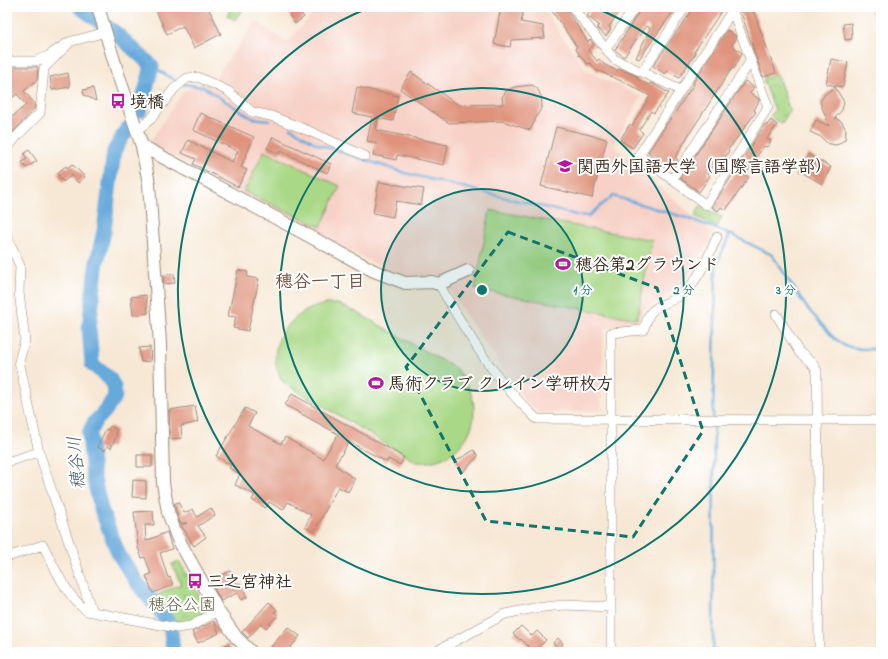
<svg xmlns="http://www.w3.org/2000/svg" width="888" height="659" font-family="'Indie Flower','Klee One',sans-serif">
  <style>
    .built { fill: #f7d1c6 }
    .industrial { fill: url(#industrial-furrows) }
    .grass { fill: url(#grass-tufts); stroke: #728152 }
    .garden { fill: #a9d886; stroke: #728152 }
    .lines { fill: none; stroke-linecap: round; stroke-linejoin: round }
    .stream { stroke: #66a9db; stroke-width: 2.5 }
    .river { stroke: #66a9db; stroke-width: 15 }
    .building { fill: #df937c }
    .minor-casing { stroke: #99897a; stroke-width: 10 }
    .tertiary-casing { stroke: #99897a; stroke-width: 14 }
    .minor { stroke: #fff; stroke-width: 9 }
    .tertiary { stroke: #fff; stroke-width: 12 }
    .marked { fill: none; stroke: #0f766e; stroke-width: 3; stroke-dasharray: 8 5; stroke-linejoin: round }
    .ring { fill: none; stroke: #0f766e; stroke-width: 2 }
    .labels { text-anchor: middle; stroke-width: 4; stroke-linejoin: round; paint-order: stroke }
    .poi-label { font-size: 17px; font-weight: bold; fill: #3b2a1e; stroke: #fff; text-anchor: start }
    .park-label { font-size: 17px; fill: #5c5e3d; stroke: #fff }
    .neighbourhood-label { font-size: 18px; font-weight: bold; fill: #744f3f; stroke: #fff }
    .water-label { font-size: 18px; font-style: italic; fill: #4c5d6a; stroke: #fff }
    .centre { fill: #0f766e; stroke: #fff; stroke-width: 2 }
    .ring-label { font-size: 12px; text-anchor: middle; font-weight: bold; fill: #0f766e; stroke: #fff; stroke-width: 4; stroke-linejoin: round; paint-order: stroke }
  </style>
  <defs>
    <pattern id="industrial-furrows" width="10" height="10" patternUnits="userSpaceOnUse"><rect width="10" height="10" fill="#d2bfbf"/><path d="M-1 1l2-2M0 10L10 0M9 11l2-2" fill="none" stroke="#b5a4a4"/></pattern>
    <pattern id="grass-tufts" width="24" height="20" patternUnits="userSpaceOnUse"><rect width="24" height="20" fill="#a9d886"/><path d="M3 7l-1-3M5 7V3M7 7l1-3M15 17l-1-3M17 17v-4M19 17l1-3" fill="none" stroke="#92ba73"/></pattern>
  </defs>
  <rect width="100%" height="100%" fill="#fff"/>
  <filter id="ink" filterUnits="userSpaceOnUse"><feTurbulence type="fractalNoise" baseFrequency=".025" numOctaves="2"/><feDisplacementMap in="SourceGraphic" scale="8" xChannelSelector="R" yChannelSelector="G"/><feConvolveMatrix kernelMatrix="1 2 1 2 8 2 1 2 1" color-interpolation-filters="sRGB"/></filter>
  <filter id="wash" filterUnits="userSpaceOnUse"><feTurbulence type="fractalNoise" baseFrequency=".012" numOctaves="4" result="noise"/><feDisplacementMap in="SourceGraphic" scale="16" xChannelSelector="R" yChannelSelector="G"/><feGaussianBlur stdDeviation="0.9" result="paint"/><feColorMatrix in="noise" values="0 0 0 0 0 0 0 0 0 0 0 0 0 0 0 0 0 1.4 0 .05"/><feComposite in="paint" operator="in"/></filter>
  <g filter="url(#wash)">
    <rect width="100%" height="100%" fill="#f7e8d5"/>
    <path class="built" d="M319,7H542L586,70L641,97L614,146L713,234L681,285L643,311L638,327L604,328L601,411L538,413L523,398L439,276L409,280L319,236L149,143L184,91L216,76L256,21L287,43Z"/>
    <path class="industrial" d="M869,7H881V18L874,19Z"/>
    <path class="grass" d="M231,7H245L235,20L227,16Z
      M777,74L790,111L782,124L770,116L775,110L763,79Z
      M700,206L722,217L717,227L695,216Z
      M179,561L208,611L185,623L161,618L152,597L181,584L172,564Z"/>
    <path class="garden" d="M264,151L340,186L321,227L244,192Z
      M490,210L652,240L637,319L475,289Z
      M326,304H338L356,312L457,369C463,378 469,386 472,396C482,433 453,466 416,462L283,382C261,346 290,311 326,304Z"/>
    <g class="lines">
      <path class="stream" d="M152,66L179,83
        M183,84L203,87L252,118L269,120
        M291,128L317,144L405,173L576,215L588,216L613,196L690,219L730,234L772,255L807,308L833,337L845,346L861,349H881
        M713,417L716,266L730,234
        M713,652L714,422"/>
      <path class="river" d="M80,7L116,33L152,66L140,110
        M127,129L114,151L104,231L96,267L89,328L92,364L110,379L114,387L115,396L106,410L94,423L89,433L93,475L101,509L119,555L138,584L167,620L171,631L173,652"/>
    </g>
    <g id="blocks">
      <path class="building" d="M154,7H208L221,34L194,48L183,26L167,34Z
        M501,7H524L521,22L543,26L545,38L511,40L510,47L494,44Z
        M549,7H565L588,42L590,39L594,45L588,50L597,61L599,59L605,65L617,71L618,69L629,73L638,77L637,79L649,85L650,83L655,85L669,93L654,113L651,111L646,119L639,130L643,133L633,148L620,140L630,124L632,126L650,96L628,84L599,71L598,72L590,63L587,64L580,55L578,56L579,54L575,48L577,47Z
        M593,7H622L609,27L611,29L606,36L597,28L599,25L587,16Z
        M642,7H673L671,11L673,12L639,59L636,58L650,28L646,26L624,57L615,50Z
        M694,7H724L694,52L696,53L679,78L668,71L665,74L653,66Z
        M739,7H752L776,73L763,77Z
        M297,9L304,17L295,24L289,15Z
        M851,23L852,39L845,40L843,24Z
        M727,30L735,35L736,39L732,45L742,53L734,69L732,68L688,136L675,158L678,160L672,169L662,162L661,164L659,162L655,159L656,158L648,152L694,84L693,83Z
        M831,59L848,62L843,87L826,84Z
        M7,67H38L37,80L24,91L35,104L34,109L7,139V121L26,105L17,94L7,102Z
        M411,72L458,105L503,104L502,97L507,90L515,87L532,85L537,88L541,96L542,106L530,130L502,121L449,123L400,89Z
        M68,73L70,87L52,90L50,77Z
        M745,81L754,87L750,93L759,99V101L754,110L756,112L728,150L729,151L720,165L715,162L707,174L710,176L699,192L680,178Z
        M357,87L398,96L393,121L378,118L376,130L448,145L444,165L397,155L396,160L373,155L376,143L367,141L372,117L352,113Z
        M835,87L844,102L842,110L835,118L842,122L846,130L845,139L839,144L835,145L827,143L821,137L810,132L816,120L829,126L820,102L824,95Z
        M93,88L96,101L84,95L83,90Z
        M200,113L254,137L241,167L247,170L238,187L193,164L196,159L182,153L188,140L232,162L238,151L193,130Z
        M771,120L777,125L767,139L771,141L767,147L764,146L756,158L745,175L749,177L726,210L721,207L718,211L712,207L765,124L767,125Z
        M556,127L607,139L592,198L541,186Z
        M273,137L331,164L327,173L281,151L279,154L267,148Z
        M29,150L37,161L26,168L22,162L27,159L24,154Z
        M808,154L831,167L822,184L799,171Z
        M72,164L85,177L78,183L72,175L63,182L57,173L66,166L67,168Z
        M379,182L424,189L421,205L396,201L393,217L373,213Z
        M238,270L248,272L247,277L259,279L248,331L233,328L236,317L228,316Z
        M174,274L175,283L164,284L163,275Z
        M146,295L148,313L133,315L131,297Z
        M150,347L151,361L141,362L139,348Z
        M292,394L404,457L400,465L388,459L387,462L349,442L335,465L355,479L348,492L338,487L314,532L305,527L311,515L288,502L283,510L269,502L266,508L252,500L255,495L235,485L240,474L229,468L231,465L216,456L245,408L255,413L248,426L281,444L285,437L323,459L338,434L285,405Z
        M195,406L198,422L181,426L182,438L170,439L169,410Z
        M110,426L117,430L115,434L117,435L111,448L107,446L105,451L97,447L106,429L108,430Z
        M474,450L478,456L463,472L456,461Z
        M137,455H152V467H137Z
        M133,480L146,481V498L132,497Z
        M178,502L184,513L193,509L197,517L211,508L215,515L198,526L206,537L194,546L181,525L187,523H180L179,520L174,504Z
        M153,511L154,525H145L146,541L167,532L172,549L160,553L168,578L170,577L173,585L153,593L146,576L151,574L145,557L142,558L138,548L134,512Z
        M230,571L238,585L241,584L247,597L241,600L237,593L221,601L210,581Z
        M269,602L277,610L274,612L278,615L266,628L261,624L248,638L242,632Z
        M214,621L219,633L198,643L192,632Z
        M521,626L532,636L537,631L546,640L534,652L521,639L520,640L513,634Z
        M288,627L300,636L287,652H277L271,647Z
        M558,638L563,644L558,649L553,643Z
        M228,644L232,652H212Z"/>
    </g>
  </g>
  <g filter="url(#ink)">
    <use href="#blocks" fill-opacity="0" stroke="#99897a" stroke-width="1"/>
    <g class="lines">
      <g class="minor-casing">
        <path id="minor" d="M572,7L614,59L680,90
          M731,7L768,107L706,205L639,155L732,11
          M606,49L635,7
          M7,61H36L48,56L69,42L106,32
          M642,72L685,7
          M137,130L151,119L174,89L187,78L198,77L228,91L252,112L271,116L309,131L365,156
          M7,149L17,136L40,113L44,68L68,44
          M672,180L750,62
          M7,236L20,266L19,292L25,340L19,361L39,452L92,612
          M439,284C466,332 496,382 537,419L881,420
          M776,314L799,352L813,364L817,371L819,652
          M7,462L39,452
          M7,557L43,545C55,568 66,596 87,611L177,628L191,626L218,611
          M435,652L505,614L535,608L564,605L611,607
          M611,652V333L643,330C647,324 646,317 652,311C662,302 676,301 686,291C700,277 709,255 717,237"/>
      </g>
      <g class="tertiary-casing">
        <path id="tertiary" d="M98,7L118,74L142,146L149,184L160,344L163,483L168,512L177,537L218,611L236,637L251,652
          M142,146L374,271L405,283L432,282L439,284L468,271"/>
      </g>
      <use href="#minor" class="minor"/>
      <use href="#tertiary" class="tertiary"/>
    </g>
  </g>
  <path class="marked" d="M508,232L657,288L703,431L633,537L486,521L406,367Z"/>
  <circle cx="482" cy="290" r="101" fill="#0f766e" fill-opacity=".12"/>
  <g class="ring">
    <circle cx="482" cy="290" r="101"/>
    <circle cx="482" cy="290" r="202"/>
    <path d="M593 7A304 304 0 1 1 371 7"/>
  </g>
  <defs>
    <g id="bus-bare" transform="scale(1.2)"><path d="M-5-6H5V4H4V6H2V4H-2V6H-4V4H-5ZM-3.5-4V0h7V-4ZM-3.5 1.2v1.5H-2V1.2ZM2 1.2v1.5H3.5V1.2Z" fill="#b5179e" stroke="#fff" stroke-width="2.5" paint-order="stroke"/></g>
    <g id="university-bare" transform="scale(1.2)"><path d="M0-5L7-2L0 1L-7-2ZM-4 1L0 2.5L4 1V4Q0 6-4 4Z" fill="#b5179e" stroke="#fff" stroke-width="2.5" paint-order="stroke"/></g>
    <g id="stadium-bare" transform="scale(1.2)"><path d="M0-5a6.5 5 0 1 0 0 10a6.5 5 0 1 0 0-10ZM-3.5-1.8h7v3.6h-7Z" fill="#b5179e" stroke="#fff" stroke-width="2.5" paint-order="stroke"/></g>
  </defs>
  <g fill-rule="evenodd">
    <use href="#bus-bare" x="118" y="101"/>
    <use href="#university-bare" x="565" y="166"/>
    <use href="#stadium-bare" x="563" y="264"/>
    <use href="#stadium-bare" x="376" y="383"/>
    <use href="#bus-bare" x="195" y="581"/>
  </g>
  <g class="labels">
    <g class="poi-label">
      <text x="130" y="107">境橋</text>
      <text x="577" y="172">関西外国語大学（国際言語学部）</text>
      <text x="575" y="270">穂谷第2グラウンド</text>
      <text x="388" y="389">馬術クラブ クレイン学研枚方</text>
      <text x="207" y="587">三之宮神社</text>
    </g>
    <g class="park-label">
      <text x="182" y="610">穂谷公園</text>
    </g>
    <g class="neighbourhood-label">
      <text x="320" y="287">穂谷一丁目</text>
    </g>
    <g class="water-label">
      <text transform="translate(76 463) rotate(-95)" y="6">穂谷川</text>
    </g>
  </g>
  <circle cx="482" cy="290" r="6" class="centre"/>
  <g class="ring-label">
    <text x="583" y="294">1 分</text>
    <text x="684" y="294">2 分</text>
    <text x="786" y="294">3 分</text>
  </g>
  <rect width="888" height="659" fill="none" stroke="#fff" stroke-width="24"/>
</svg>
